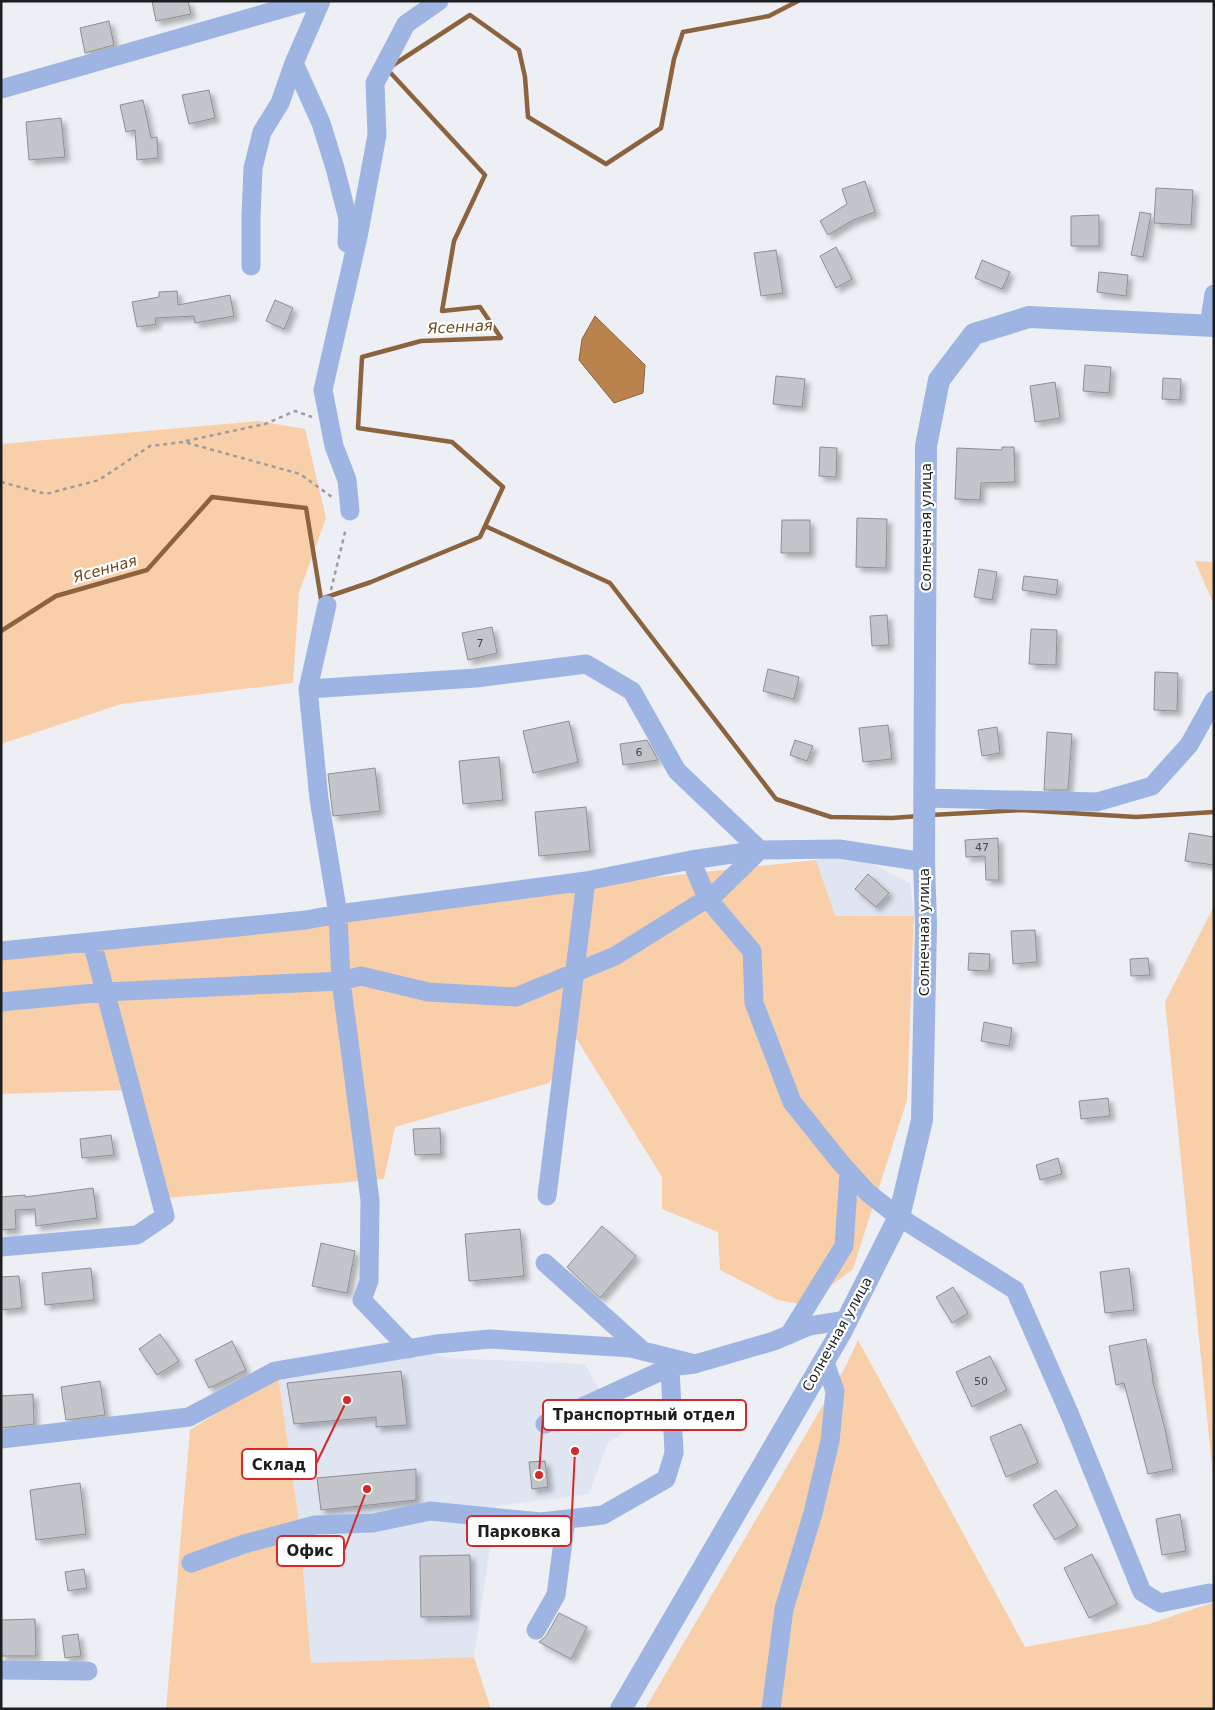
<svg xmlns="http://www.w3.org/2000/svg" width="1215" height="1710" font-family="'DejaVu Sans',sans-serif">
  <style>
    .built { fill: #dfe5f1 }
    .green { fill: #f9cfaa }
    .water { fill: #ba824d; stroke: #8b643f }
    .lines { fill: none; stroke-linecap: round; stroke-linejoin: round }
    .stream { stroke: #8b643f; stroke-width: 4.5 }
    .building { fill: #c3c5ca; stroke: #8d8f93; filter: url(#shadow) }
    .path { stroke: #9b9ca0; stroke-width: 2.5; stroke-dasharray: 4 4; stroke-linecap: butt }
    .minor { stroke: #9eb5e3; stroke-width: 19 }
    .tertiary { stroke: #9eb5e3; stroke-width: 22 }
    .labels { text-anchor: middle; stroke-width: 4.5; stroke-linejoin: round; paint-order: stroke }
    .number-label { font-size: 11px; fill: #46484a }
    .street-label { font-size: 14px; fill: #1d1e1f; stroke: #fff }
    .water-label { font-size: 15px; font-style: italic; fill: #704921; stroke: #fff }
    .leader { fill: none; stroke: #d62828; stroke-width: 2 }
    .callout-dot { fill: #d62828; stroke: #fff; stroke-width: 2 }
    .callout { fill: #fff; stroke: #d62828; stroke-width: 2 }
    .callout-label { font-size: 15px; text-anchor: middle; font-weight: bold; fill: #1d1e1f }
  </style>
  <defs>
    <filter id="shadow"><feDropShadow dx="4.5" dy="4.5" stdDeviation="2.5" flood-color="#0004"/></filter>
  </defs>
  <rect width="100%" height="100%" fill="#edeff4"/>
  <path class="built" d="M845,850L910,883L914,916H834L816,860Z
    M409,1349L449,1358L585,1364L623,1433L608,1442L589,1494L496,1506L474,1657L311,1663L299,1522L278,1375Z"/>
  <path class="green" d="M258,421L305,429L326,518L299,593L293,683L121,704L1,744V444Z
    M1195,561L1214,562V605Z
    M816,860L835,916H914L907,1100L853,1269L805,1305L778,1300L720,1270L718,1232L662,1209V1177L576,1038L549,1083L395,1127L384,1179L155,1199L130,1090L1,1094V954L603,883Z
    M1214,906V1486L1165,1002Z
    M858,1340L1025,1647L1149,1624L1214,1602V1709H645L847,1364Z
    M278,1375L299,1522L311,1663L474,1657L491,1709H166L190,1430Z"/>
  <path class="water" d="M595,316L645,365L643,393L614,403L579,360L582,339Z"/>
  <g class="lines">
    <path class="stream" d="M485,526L610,583L776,799L831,817L892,818L919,816
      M1,631L56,596L147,570L212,497L306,508L321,599L371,582L480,537L503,487L452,442L358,428L362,357L421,341L501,338L480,307L442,311L454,241L485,175L387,69L470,15L519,50L525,77L528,117L606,164L661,128L674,59L683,32L769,16L798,1
      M931,815L1021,810L1136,817L1214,812"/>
  </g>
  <path class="building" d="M152,1H188L191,14L156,21Z
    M109,21L114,45L85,53L80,28Z
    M209,90L215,118L189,124L182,95Z
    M143,100L151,138L157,137L158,158L137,160L135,130L126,132L120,105Z
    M61,118L65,157L29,160L26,122Z
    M865,181L875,212L853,220L828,235L820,221L847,204L842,189Z
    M1156,188L1193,190L1191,225L1154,223Z
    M1140,212L1151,214L1143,257L1131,255Z
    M1099,215V246H1071V216Z
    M836,247L852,279L836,288L820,256Z
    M776,250L783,293L761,296L754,253Z
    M982,260L1010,272L1002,289L975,278Z
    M1099,272L1128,275L1126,296L1097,292Z
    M177,291L178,305L230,295L234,316L195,323L194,316L155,318L156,324L137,327L132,302L159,297V292Z
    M275,300L293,308L284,329L266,321Z
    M1085,365L1111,367L1109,393L1083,391Z
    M776,376L805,379L802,407L773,404Z
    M1163,378L1181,379L1180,400L1162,399Z
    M1055,382L1060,418L1035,422L1030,386Z
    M820,447L837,448L836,477L819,476Z
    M1002,447H1014L1015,482L981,483L980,500L955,499L957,448L1002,450Z
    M857,518L887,519L886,568L856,567Z
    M782,520H810V553H781Z
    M979,569L997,572L992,600L974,597Z
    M1024,576L1058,580L1056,595L1022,590Z
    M887,615L889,645L872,646L870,616Z
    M492,627L497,653L468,660L462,633Z
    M1031,629L1057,630L1056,665L1029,664Z
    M768,669L799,677L794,699L763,691Z
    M1155,672L1178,673L1177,711L1154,710Z
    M569,721L578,762L533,773L523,731Z
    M888,725L892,759L863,762L859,728Z
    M997,727L1000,753L982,756L978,730Z
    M1047,732L1072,734L1068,790H1044Z
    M647,740L658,760L623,765L620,744Z
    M795,740L813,746L807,761L790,755Z
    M499,757L503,800L463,804L459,761Z
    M375,768L380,811L333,816L328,774Z
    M586,807L590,851L539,856L535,812Z
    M1189,833L1214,837V865L1185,861Z
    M998,838L999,880H986L985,856L966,857L965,840Z
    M868,874L889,893L876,907L855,889Z
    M1035,930L1037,962L1013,964L1011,931Z
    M969,953L990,954L989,971L968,970Z
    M1148,958L1150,975L1131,976L1130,959Z
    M984,1022L1012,1028L1009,1046L981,1041Z
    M1108,1098L1110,1116L1081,1119L1079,1101Z
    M440,1128L441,1154L415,1155L413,1129Z
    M111,1135L114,1155L82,1158L80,1139Z
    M1058,1158L1062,1174L1040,1180L1036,1165Z
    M93,1188L97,1218L36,1226L35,1209L15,1210L16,1229L1,1230V1197L25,1195V1197Z
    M602,1226L636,1256L600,1298L567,1267Z
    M520,1229L524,1276L469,1281L465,1234Z
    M321,1243L355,1251L347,1293L312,1286Z
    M91,1268L94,1300L45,1305L42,1273Z
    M1129,1268L1134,1310L1105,1313L1100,1272Z
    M19,1276L22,1308L1,1310V1277Z
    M953,1287L968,1313L952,1323L936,1297Z
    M160,1334L179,1361L157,1375L139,1349Z
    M1146,1339L1153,1378H1152L1165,1429L1173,1469L1148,1474L1124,1383L1116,1385L1109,1346Z
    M232,1341L246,1370L209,1388L195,1360Z
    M990,1356L1007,1390L972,1407L956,1372Z
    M401,1371L407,1425L376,1427V1417L294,1424L287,1383Z
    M100,1381L105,1415L66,1420L61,1387Z
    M33,1394L34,1424L1,1428V1396Z
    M1021,1424L1038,1463L1006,1477L990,1437Z
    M545,1461L548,1487L532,1489L529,1462Z
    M416,1469V1500L321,1510L317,1478Z
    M80,1483L86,1534L36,1540L30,1490Z
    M1056,1490L1078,1526L1055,1540L1033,1505Z
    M1180,1514L1186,1551L1162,1555L1156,1519Z
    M1092,1554L1117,1604L1089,1618L1064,1568Z
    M470,1555L471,1616L421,1617L420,1556Z
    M84,1569L87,1588L68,1591L65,1572Z
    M559,1613L587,1627L571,1659L539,1642L546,1636Z
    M35,1619L36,1656H1V1620Z
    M78,1634L81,1656L65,1658L62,1636Z"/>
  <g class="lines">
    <path class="path" d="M186,441L265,424L295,411L312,417
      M1,482L46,494L99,480L150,446L184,442L300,474L332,497
      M331,590L346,528"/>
    <path class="minor" d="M321,1L294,63L321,123L335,168L348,219L347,243
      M1,89L309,1
      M251,266V216L253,168L262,132L280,103L294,63
      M1209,326L1214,294
      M350,511L347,480L334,446L323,390L358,237L377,135L375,83L406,24L439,1
      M327,605L308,689L319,799L338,914L341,981L370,1200L369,1281L362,1300L409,1349
      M924,798L1097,802L1152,786L1189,745L1214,700
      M691,860L707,898L752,951L754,1003L792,1102L840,1162L868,1193L899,1217L1015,1290L1070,1415L1142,1592L1160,1603L1209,1593
      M1,951L306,920L338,914L586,881L691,860L760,850L677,771L632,691L586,664L476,678L308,689
      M1,1002L105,992L341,981L361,976L428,992L516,997L615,956L716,893L760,850L839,849L924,862
      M547,1196L586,881
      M1,1247L137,1235L165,1216L92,942
      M545,1263L643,1351
      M789,1335L844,1246L849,1173
      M545,1424L670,1367L695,1364L774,1341L809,1326L847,1320
      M1,1439L189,1417L275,1371L436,1344L490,1339L631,1348L695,1364
      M191,1563L244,1544L315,1525L373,1523L430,1511L541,1522L603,1515L666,1479L674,1453L670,1367
      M536,1630L556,1595L566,1519
      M1,1670L88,1671
      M771,1709L784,1609L813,1513L830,1441L835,1391L824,1360"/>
    <path class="tertiary" d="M621,1709L841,1332L899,1217L922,1120L926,925L924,862L926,446L939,380L974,334L1029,317L1214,326"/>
  </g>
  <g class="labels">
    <g class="number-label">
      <text x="480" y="647">7</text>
      <text x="639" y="756">6</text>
      <text x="982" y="851">47</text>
      <text x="981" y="1385">50</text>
    </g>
    <g class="street-label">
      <text transform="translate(926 527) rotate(-90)" y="5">Солнечная улица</text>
      <text transform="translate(924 932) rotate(-90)" y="5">Солнечная улица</text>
      <text transform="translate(837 1334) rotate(-61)" y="5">Солнечная улица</text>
    </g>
    <g class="water-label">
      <text transform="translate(460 327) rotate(-3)" y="5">Ясенная</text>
      <text transform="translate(105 569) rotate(-16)" y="5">Ясенная</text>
    </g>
  </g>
  <path class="leader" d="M539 1475L543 1415M347 1400L316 1464M575 1451L571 1531M367 1489L344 1551"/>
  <g class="callout-dot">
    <circle cx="539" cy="1475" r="5"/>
    <circle cx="347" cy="1400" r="5"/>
    <circle cx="575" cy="1451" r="5"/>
    <circle cx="367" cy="1489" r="5"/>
  </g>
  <g class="callout">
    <rect x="543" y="1400" width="203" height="30" rx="5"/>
    <rect x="242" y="1449" width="74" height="30" rx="5"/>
    <rect x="467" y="1516" width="104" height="30" rx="5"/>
    <rect x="277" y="1536" width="67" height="30" rx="5"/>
  </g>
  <g class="callout-label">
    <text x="644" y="1420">Транспортный отдел</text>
    <text x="279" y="1470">Склад</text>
    <text x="519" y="1537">Парковка</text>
    <text x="310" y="1556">Офис</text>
  </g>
  <rect width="1215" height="1710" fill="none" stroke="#1d1e1f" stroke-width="5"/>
</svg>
